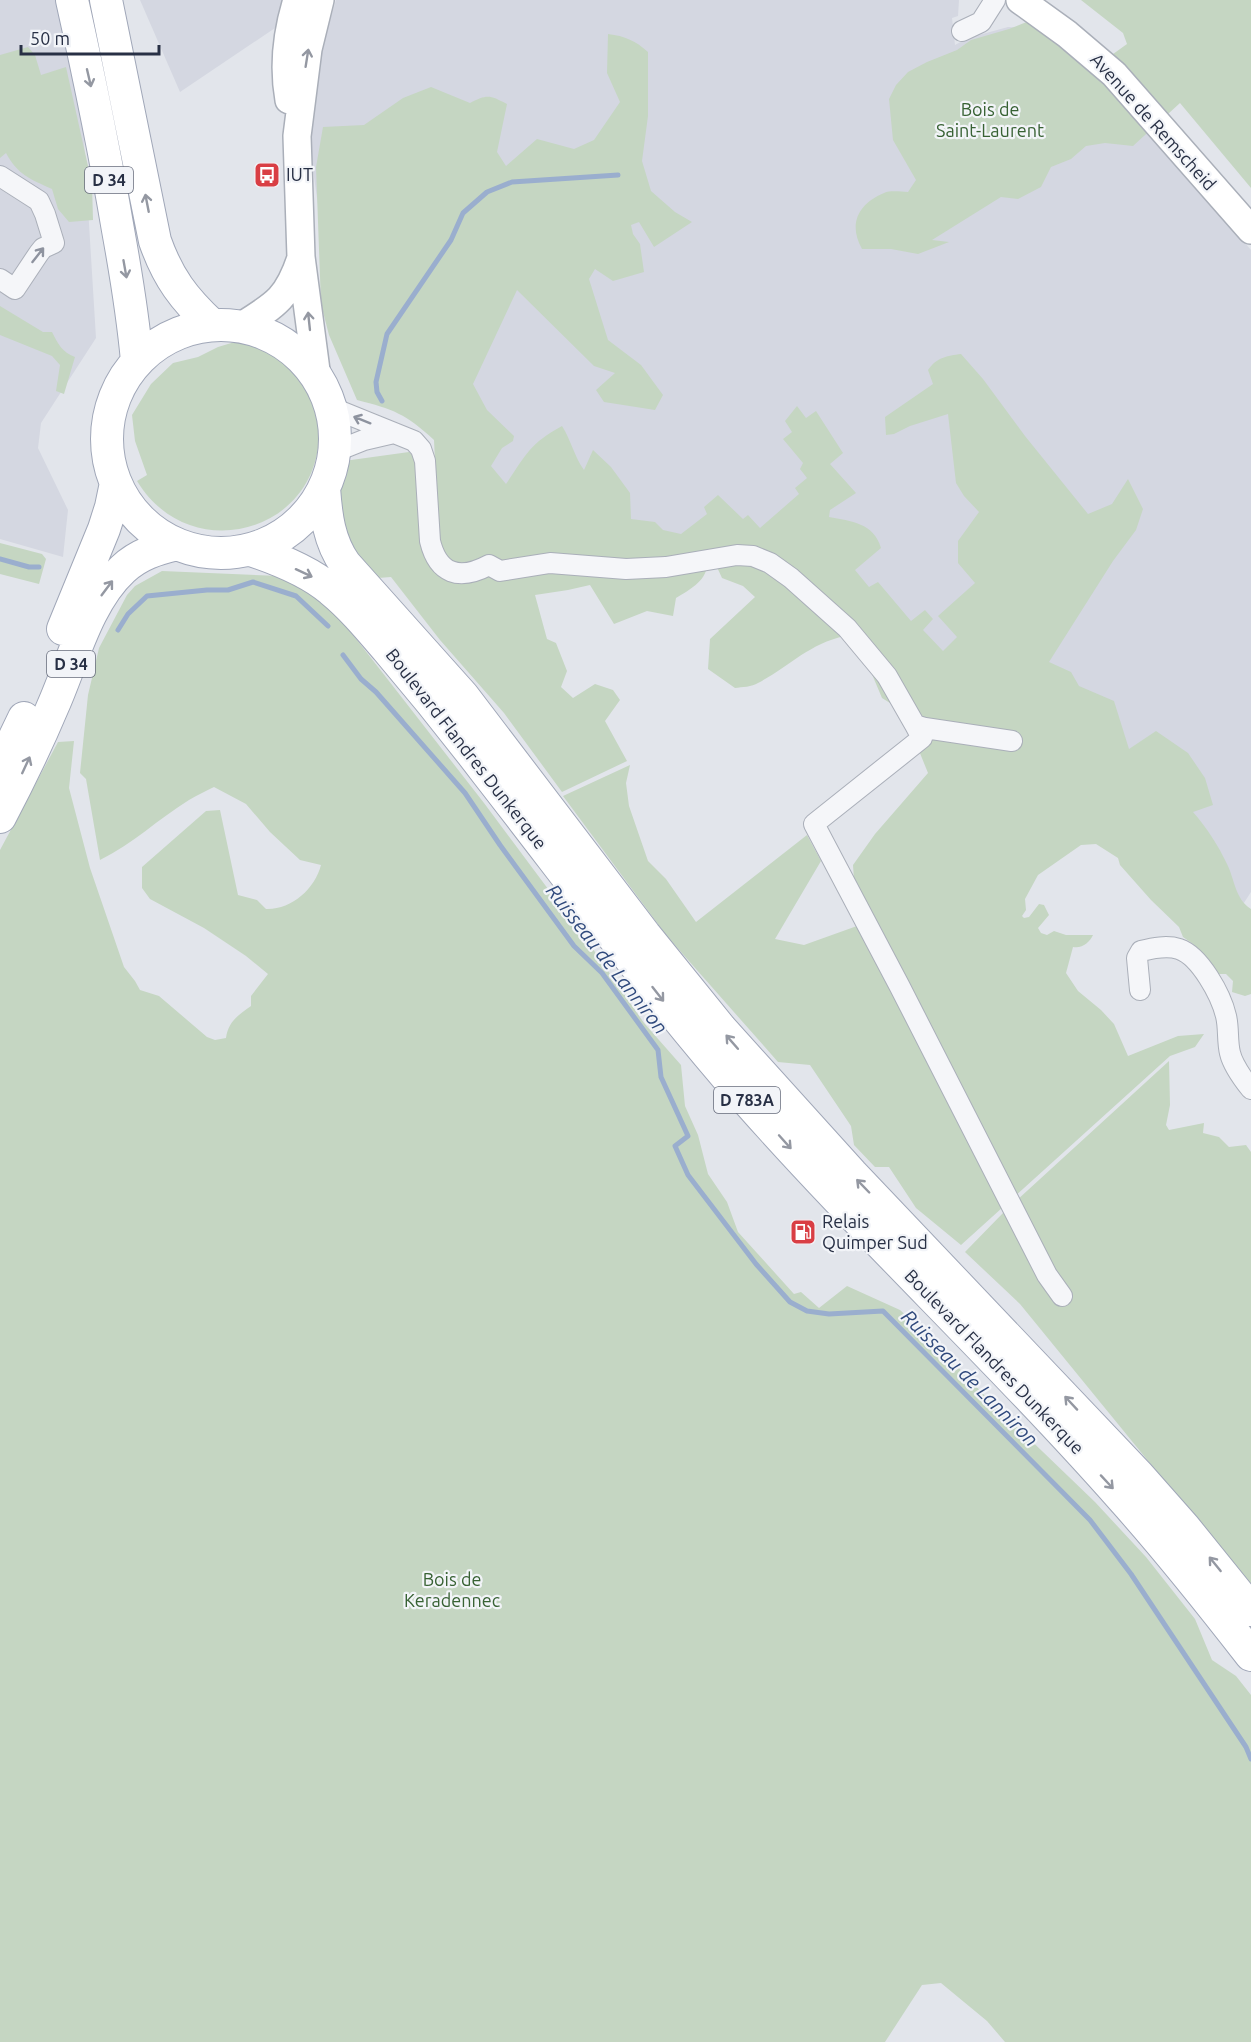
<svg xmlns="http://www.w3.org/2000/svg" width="1251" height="2042" font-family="Ubuntu,sans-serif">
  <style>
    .built { fill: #d4d7e1 }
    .green { fill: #c5d6c2 }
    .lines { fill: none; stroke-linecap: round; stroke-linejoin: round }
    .stream { stroke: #9aaece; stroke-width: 5 }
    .street-casing { stroke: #aaafb9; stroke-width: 22 }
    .secondary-casing { stroke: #aaafb9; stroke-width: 30 }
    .primary-casing { stroke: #a0a7b8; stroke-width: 34 }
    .street { stroke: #f5f6f9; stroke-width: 20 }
    .secondary { stroke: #fff; stroke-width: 27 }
    .primary { stroke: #fff; stroke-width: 32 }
    .oneway { stroke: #9498a2 }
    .oneway2 { stroke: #8e939f }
    .labels { text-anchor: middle; stroke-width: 4.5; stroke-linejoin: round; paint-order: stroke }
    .shield { fill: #f2f4f8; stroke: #656b7b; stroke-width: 1.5 }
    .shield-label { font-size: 16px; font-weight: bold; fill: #283045 }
    .park-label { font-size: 18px; fill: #386234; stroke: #f2f4f8 }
    .street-label { font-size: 18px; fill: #283045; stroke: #f2f4f8 }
    .poi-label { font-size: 18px; fill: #283045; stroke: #f2f4f8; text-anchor: start }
    .water-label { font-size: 20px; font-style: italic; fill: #2f497c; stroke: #f2f4f8 }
  </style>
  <rect width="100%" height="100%" fill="#e2e5eb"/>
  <path class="built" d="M0,0H56L83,126L96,338L41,423L38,448L68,510L63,557L0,539Z
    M140,0H286L278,26L180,92Z
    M336,0H959L958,16L952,18L955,45L968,38L1008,27L1030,28L1110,85L1251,250V892L1227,929L770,528L633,565L446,454L333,310L310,149L314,75Z"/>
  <path class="green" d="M1081,0H1251V188L1180,103L1133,146L1105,143L1086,146L1071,159L1051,167L1041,187L1018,199L1001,197L932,240L949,242L918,254L891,249H862C848,224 858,204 884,193C891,190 901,192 908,192L916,180L893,140L889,99L896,85L908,72L927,62L957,50L971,40L1009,29L1034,19L1095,67L1127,44L1123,33Z
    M608,34C625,36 636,41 648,52V116L642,161L651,191L675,212L692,222L654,247L639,222L631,225L633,234L640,244L644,272L613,281L595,269L589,279L608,340L641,365L663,395L655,410L604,402L596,390L615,373L594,366L517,290L473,384L487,410L514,436L513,441L502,448L491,466L506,484C526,455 529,444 562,426C571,440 574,456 584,470L593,450L611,467L630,493L631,519L655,522L663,530L681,534L707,514L704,507L718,495L743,519L748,515L760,528L799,494L795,488L807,478L800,469L803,463L783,439L792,432L785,421L797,406L806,418L816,411L843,453L830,464L856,493L830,510L829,517C851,521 874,523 881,548L855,570L869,587L878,582L911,621L925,610L933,619L923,630L943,651L957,637L938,616L975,583L958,563V541L979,512L964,496L956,483L948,414L910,426L894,434L886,435L885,417L933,384L928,370C937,357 947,356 961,354L983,379L1025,436L1088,514L1112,504L1128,479L1143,509L1136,530L1113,561L1049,662L1071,672L1079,686L1114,701L1129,749L1156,731L1188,753L1205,778L1213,805L1193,812C1207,828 1218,845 1227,864C1235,880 1235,899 1251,909V994L1245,996L1232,992L1233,981L1226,974H1215L1193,944L1183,937L1179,927L1151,900L1120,865L1118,858L1096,844L1081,845L1038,875L1025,899L1026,910L1022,916L1024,918L1029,917L1039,904L1044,905L1049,915L1038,928L1041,933L1047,935L1054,931L1066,935H1093C1090,942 1082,949 1073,947L1066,973L1078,991L1101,1010L1114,1024L1128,1056L1178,1036L1204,1034L1195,1047L1170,1056L961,1245L916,1208L889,1167H875L854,1145L851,1126L810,1065L778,1062L666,935L563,796L630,765L626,783L629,806L648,861L666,879L696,922L807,835L821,861L775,939L804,945L857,926L853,865L875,834L928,773L903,711L882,698L866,660L845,636C808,644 789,667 758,683C752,687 742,687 735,688L708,669L710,639L755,597L743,586L722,578L716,565L707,566C705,582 689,590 676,598L673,616L647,611L614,624L590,585L568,590L535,595L547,639L556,643L567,671L561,687L573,698L595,684L613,690L620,700L605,721L627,761L562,792L504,713L440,640L391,577L378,578L347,545L336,482L344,461L409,452L421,464L435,461L434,440C406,414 393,409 357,400L329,335L321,304L316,167L323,127L364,125L403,98L431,87L470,103C487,94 490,95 507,104L497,152L506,166L537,139L574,149L594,140L620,102L607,73Z
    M28,47L35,55L41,75L66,67L92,184L93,220L69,222L58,209L52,189C30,179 18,175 6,153L0,158V55Z
    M0,306L43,332H52C58,344 62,352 75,357L64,394L56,391L60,365L52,356L0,335Z
    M238,341C270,347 298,368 310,398C314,409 319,422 319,434C318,533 190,568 137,481L147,475L135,441L132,415L151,384L173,363L198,357L218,347Z
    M0,543L42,554L46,559L39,584L0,574Z
    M162,571L280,576L302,586L324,602L343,622L484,803L595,952L644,1023L681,1065L685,1106L698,1135L708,1174L727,1202L738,1232L794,1294L801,1292L819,1308L847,1286L900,1310L928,1335L986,1397L1095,1502L1146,1557L1195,1619L1212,1660L1236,1676L1251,1695V2042H1005L987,2021L941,1983L922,1985L885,2042H0V850L58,742L74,741L69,788L90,868L124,967L135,981L140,990L159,996L207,1037L215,1040L226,1038C228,1022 238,1015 251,1006V996L268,974L246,956L204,928L150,899L142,888V867L206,811L220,810L238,895L257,900L266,909C291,910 315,889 321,865L300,860L270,832L246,804L214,787C206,791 197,795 189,800C158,819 133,844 100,860L86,779L80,773L88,695L99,648L127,595L135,586Z
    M1169,1061L1170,1105L1166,1125L1169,1130L1204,1123L1203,1133L1219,1137L1229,1147L1246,1145L1251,1152V1587L1020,1304L965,1252L1003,1213Z"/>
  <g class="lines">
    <path class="stream" d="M382,401L377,392L376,382L387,334L451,240L463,213L487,192L512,182L618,175
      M0,559L29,567H39
      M118,630L128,614L147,596L207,590H228L253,582L296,596L328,626
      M343,655L361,679L376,692L465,793L500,845L574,946L602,973L658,1050L661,1077L688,1136L675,1146L688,1175L756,1264L790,1302L807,1311L829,1314L883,1311L1090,1520L1131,1574L1246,1747L1251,1759"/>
    <g class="street-casing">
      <path id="street" d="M962,31L981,22L995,0
        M0,176L39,201L45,214L54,243L43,248L39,253L15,289L0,279
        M330,407L414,441L421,449L425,461L430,541C438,574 459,581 489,565L500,571L550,563L626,569L666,567L737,555L753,556L770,563L791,578L847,628L887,676L915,725L925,728L1012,741
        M334,452L364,440L394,433
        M915,725L922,738L814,824L900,987L1047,1275L1062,1296
        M1140,990L1137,958L1141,951C1153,948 1167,945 1179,949C1200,956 1221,995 1226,1016C1229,1028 1227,1041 1230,1053C1233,1066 1243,1079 1251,1089"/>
    </g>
    <g class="secondary-casing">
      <path id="secondary" d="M1020,0L1067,34L1114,74L1251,230
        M289,100C283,67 287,32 297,0
        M243,325C277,304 288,297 301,258
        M317,378L301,257L297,136L308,49L320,0"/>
    </g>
    <g class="primary-casing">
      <path id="primary" d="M72,0C89,76 105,153 118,230C126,274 133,317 137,361
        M106,0L155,241C168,278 184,299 212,325
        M107 439a114 114 0 1 1 228 0a114 114 0 1 1-228 0Z
        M324,488C326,516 329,541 345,564L463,696L645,935L721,1029L852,1174L1139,1476L1184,1527L1251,1610
        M251,550C278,559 309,571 331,590C352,607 370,629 388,650C422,690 455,731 487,773C572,882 654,994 745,1098C866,1235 1000,1360 1122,1498C1167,1548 1209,1601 1251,1655
        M63,629L104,529L111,507L116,483
        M0,768L24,718
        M0,817C19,781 37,744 53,706C73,661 87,602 123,569C139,554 157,549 177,544"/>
    </g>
    <use href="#street" class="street"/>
    <use href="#secondary" class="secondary"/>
    <use href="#primary" class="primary"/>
  </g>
  <defs><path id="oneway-shaft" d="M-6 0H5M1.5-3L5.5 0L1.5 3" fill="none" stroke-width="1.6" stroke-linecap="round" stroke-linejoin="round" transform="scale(1.5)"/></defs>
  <g class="oneway">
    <use href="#oneway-shaft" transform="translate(307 58) rotate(-81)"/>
    <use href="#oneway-shaft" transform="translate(89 78) rotate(77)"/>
    <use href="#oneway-shaft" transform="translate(147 203) rotate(-101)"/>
    <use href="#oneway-shaft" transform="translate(125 269) rotate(80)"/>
    <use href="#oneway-shaft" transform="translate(309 321) rotate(-96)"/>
    <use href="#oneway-shaft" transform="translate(304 573) rotate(25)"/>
    <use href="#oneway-shaft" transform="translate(107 588) rotate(-53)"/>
    <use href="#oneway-shaft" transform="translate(26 765) rotate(-65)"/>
    <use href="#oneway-shaft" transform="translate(658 994) rotate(52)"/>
    <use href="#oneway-shaft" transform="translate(732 1042) rotate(-131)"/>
    <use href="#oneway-shaft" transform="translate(785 1142) rotate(48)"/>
    <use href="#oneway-shaft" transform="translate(863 1186) rotate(-134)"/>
    <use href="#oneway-shaft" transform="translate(1071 1403) rotate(-133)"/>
    <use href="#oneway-shaft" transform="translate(1107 1482) rotate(47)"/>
    <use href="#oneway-shaft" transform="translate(1215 1564) rotate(-129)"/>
  </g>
  <g class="oneway2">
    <use href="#oneway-shaft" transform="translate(38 255) rotate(-52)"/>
    <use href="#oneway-shaft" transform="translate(362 420) rotate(-158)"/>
  </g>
  <defs>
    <g id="bus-square" transform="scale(1.35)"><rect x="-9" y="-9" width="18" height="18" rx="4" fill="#d93e44" stroke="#f2f4f8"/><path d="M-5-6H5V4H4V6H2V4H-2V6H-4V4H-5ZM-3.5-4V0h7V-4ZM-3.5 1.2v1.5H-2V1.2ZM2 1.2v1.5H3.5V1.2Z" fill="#fff"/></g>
    <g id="fuel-square" transform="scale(1.35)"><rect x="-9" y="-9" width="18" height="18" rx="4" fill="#d93e44" stroke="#f2f4f8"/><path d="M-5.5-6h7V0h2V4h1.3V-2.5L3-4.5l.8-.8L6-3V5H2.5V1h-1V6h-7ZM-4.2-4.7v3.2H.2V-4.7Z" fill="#fff"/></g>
  </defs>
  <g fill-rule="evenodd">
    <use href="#bus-square" x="267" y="175"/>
    <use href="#fuel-square" x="803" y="1232"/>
  </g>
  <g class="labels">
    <g class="shield">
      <rect x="85" y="167" width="48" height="26" rx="4.5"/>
      <rect x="47" y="651" width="48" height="26" rx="4.5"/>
      <rect x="714" y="1087" width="66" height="26" rx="4.5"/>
    </g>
    <g class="shield-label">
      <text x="109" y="186">D 34</text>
      <text x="71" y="670">D 34</text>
      <text x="747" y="1106">D 783A</text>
    </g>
    <g class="park-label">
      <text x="990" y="116">Bois de<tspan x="990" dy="21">Saint-Laurent</tspan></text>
      <text x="452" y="1586">Bois de<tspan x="452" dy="21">Keradennec</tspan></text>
    </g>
    <g class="street-label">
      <text transform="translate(1153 122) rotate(48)" y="6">Avenue de Remscheid</text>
      <text transform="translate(466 749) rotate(52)" y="6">Boulevard Flandres Dunkerque</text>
      <text transform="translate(994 1362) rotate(46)" y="6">Boulevard Flandres Dunkerque</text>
    </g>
    <g class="poi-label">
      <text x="286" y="181">IUT</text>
      <text x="822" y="1228">Relais<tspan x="822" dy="21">Quimper Sud</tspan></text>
    </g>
    <g class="water-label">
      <text transform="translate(607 959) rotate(52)" y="7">Ruisseau de Lanniron</text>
      <text transform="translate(970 1378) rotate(45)" y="7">Ruisseau de Lanniron</text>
    </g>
  </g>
  <path d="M21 45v9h138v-9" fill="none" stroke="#283045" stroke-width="3"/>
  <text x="30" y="45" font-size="18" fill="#283045" stroke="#f2f4f8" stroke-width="4.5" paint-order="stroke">50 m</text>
</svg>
